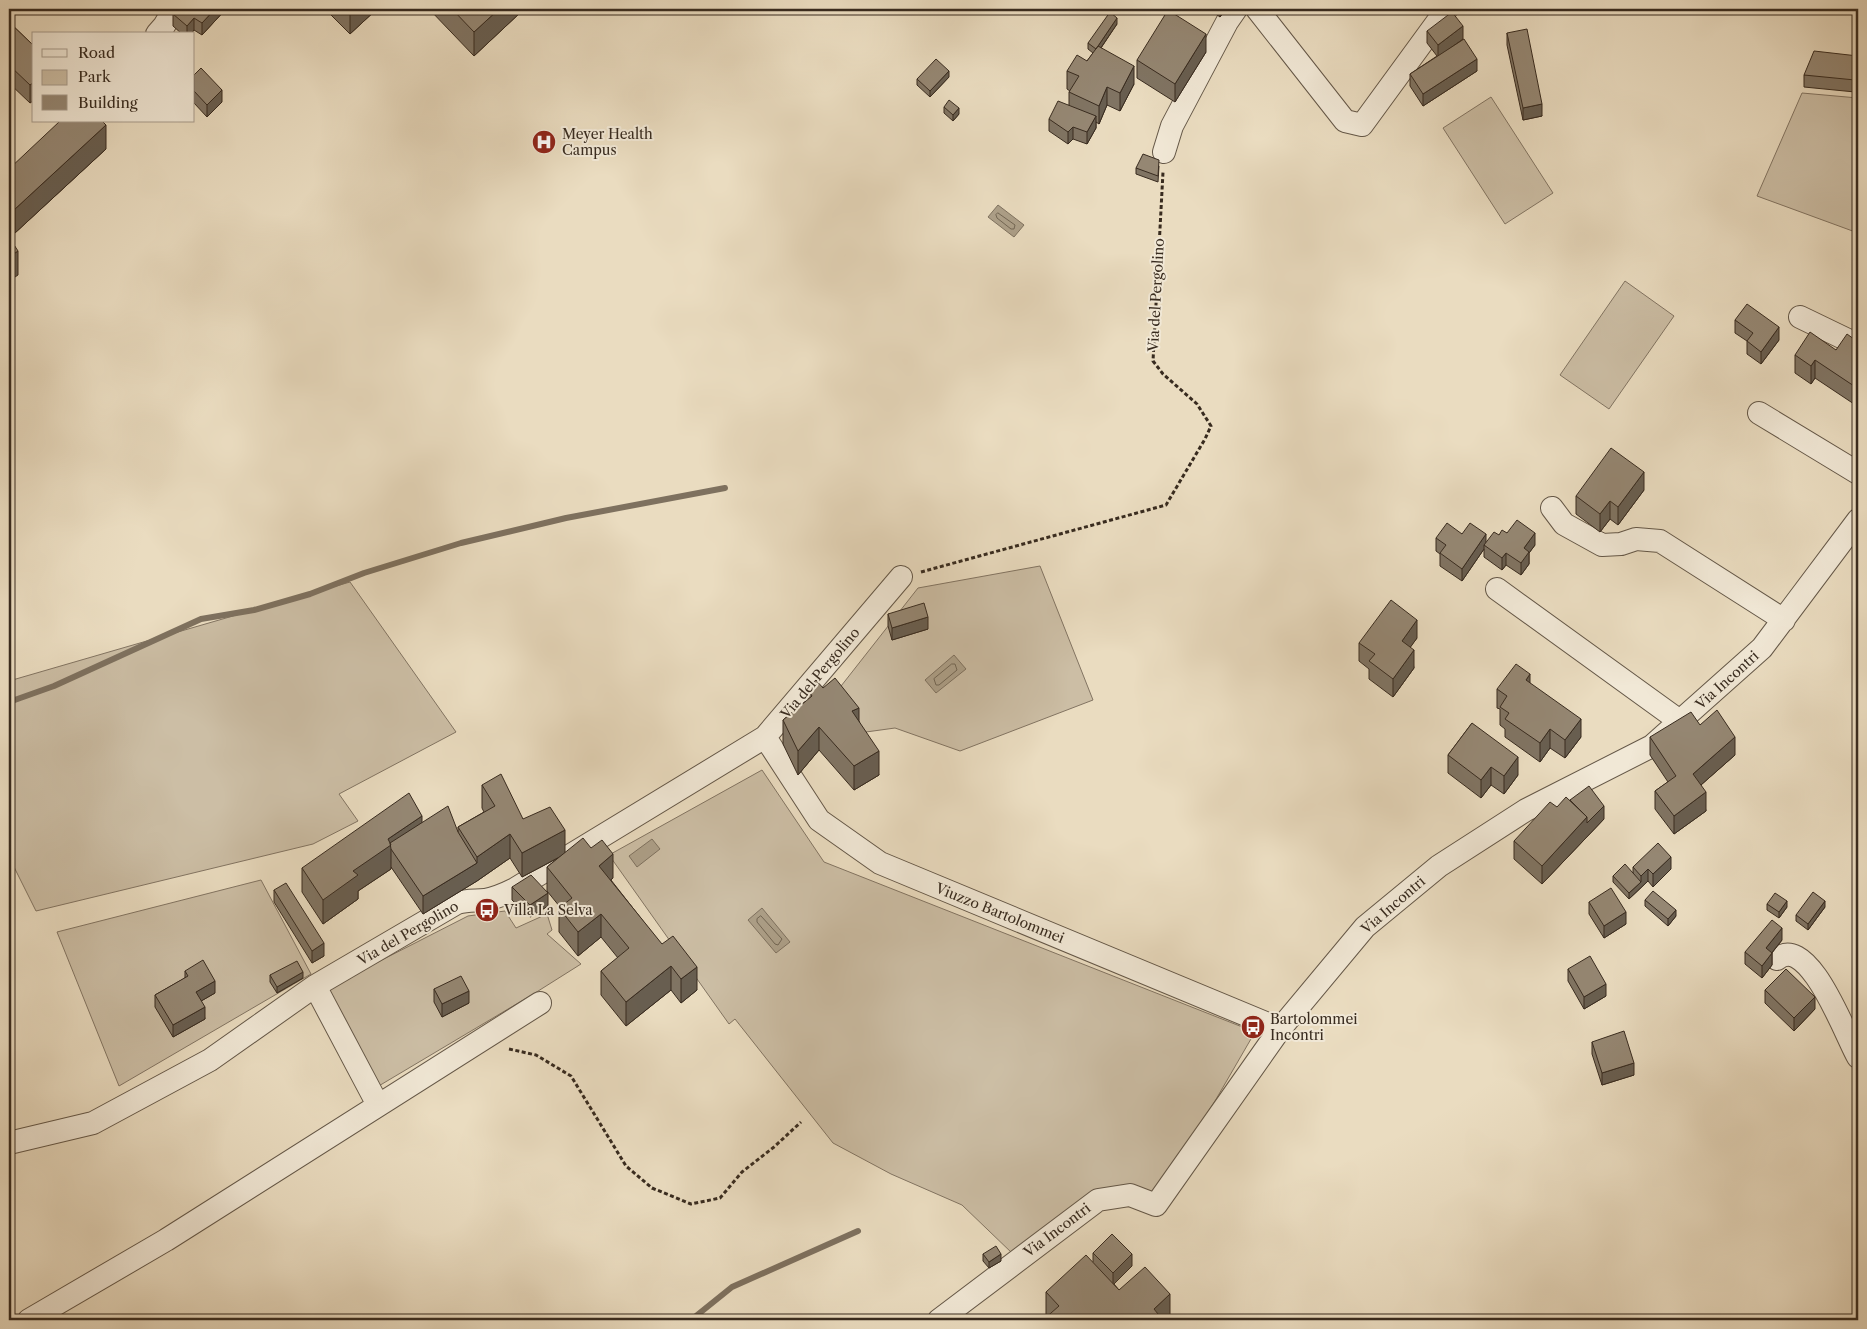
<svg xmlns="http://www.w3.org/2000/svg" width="1867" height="1329" font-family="'Libre Caslon Text',serif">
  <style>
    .green { fill: #ccbea5; stroke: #827462 }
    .water { fill: #ada089; stroke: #7e715f }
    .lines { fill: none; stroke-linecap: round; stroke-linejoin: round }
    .shore { stroke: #726654; stroke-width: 1 }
    .stream { stroke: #7e715f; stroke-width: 6 }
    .minor-casing { stroke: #645747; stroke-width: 24 }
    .path { stroke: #382b1f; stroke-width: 3; stroke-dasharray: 4 2.5; stroke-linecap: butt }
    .minor { stroke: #f1e8d6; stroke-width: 22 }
    .wall { fill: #807463; stroke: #382b1f }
    .shaded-wall { fill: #685e50; stroke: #382b1f }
    .building { fill: #958773; stroke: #382b1f }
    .labels { text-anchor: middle; stroke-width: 4; stroke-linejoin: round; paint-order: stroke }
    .poi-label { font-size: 14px; fill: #382b1f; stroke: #f1e8d6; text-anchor: start }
    .street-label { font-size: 14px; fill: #382b1f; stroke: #f1e8d6 }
  </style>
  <rect width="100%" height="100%" fill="#eadcc0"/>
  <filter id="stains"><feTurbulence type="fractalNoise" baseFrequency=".004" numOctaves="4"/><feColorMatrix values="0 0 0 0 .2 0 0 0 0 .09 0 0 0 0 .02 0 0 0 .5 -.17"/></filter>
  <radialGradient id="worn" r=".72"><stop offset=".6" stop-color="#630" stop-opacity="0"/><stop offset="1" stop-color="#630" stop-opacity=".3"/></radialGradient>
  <path class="green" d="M1802,93L1858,98V233L1757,196Z
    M1491,97L1553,193L1505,224L1443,128Z
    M1625,281L1674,316L1609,409L1560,375Z
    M1040,566L1093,700L960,751L895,728L866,732L834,695L918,588Z
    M350,582L456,732L339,794L358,821L313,844L36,911L9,857V681Z
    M762,770L824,862L1255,1032L1215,1101L1153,1195L1125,1187L1013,1254L962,1205L891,1174L833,1143L735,1019L729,1024L609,855Z
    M261,880L311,974L119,1086L57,932Z
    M505,911L516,928L547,914L552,930L547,934L581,964L535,993L377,1087L325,989L468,916Z"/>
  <path class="water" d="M998,205L1024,225L1014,237L988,217Z
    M954,655L966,669L936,693L925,680Z
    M652,839L660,849L637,867L629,856Z
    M762,908L790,942L776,953L748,920Z"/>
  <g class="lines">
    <path class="shore" d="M998,213L1015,225L1014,229H1011L997,218L996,215Z
      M952,664H955L957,670L939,685H936L934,679Z
      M761,916L782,939L778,945L775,944L757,922V919Z"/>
    <path class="stream" d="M9,702L54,686L201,619L254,610L310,594L364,573L461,543L566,518L725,488
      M691,1320L732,1287L858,1231"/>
    <g class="minor-casing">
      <path id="minor" d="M1257,9L1345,121L1362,125L1446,10
        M157,34L164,26L174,9
        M1164,152L1172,126L1227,22L1236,9
        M1800,317L1858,345
        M1759,413L1858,473
        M1552,508L1564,524L1602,545L1621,544L1636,539L1660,541L1784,620
        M1497,589L1681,722
        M765,737L819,820L880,863L1280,1029
        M1777,959C1809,932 1847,1039 1858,1057
        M315,986L378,1105
        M9,1143L93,1123L210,1060L315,986L457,903C467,900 475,901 485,900C496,898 505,894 515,889L765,737L901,577
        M29,1320L166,1240L540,1003
        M939,1320L1098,1200L1130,1195L1156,1205L1280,1029L1365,927L1439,866L1526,810L1652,746L1762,648L1858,520"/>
    </g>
    <path class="path" d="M921,572L1166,505L1205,439L1211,426L1197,404L1163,374L1153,361L1163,172
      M509,1049L536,1055L571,1076L626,1166L652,1188L691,1204L720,1198L742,1172L774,1147L801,1122"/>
    <use href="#minor" class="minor"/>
  </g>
  <path class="wall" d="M176,9H226L202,35L194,30L191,34H182L173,26V14Z
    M325,9H377L350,34Z
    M429,9H521V12L474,56Z
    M1209,9H1226L1220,17Z
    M9,22L34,46V100L30,103L9,83Z
    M1117,24L1101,48L1134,84L1120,111L1107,105L1099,124L1096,122V128L1087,144L1073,139L1068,144L1049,131V119L1069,105V92L1070,91L1067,89V71L1087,61L1093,53L1088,49V43Z
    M1427,31L1463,39L1457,44L1477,71L1423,106L1410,86V74L1437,56L1427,43Z
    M1507,33L1542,116L1523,120L1507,45Z
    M1206,52L1175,102L1137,78V60Z
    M1858,56V72L1855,92L1804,87V75Z
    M194,75L222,102L207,117L194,103Z
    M949,77L930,97L917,85V79Z
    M944,107L959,114L953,121L944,113Z
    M106,149L15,233L9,226V169Z
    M1159,166L1158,182L1136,174V168Z
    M1735,320L1779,340L1761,364L1747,354V341L1735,333Z
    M1858,342V404L1857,406L1815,378L1811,384L1795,373V355L1836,350Z
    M1644,490L1618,525L1610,519L1600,532L1576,514V496Z
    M1507,533L1535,545L1529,553V564L1521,575L1506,565L1502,570L1484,557V549L1462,581L1440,566V554L1436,551V538L1462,534L1486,543L1499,535Z
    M888,614L928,629L892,640L888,626Z
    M1417,638L1410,647L1414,668L1393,697L1369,679V669L1359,661V643Z
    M1530,683L1581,737L1565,758L1550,748L1540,762L1505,737V729L1500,725V709L1497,708V689Z
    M807,688H823L859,721L879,775L854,790L819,750L798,775L783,744V720L807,700Z
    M1472,723L1518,775L1504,794L1491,785L1481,798L1448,773V755Z
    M1650,737L1735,755L1701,785L1706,811L1674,834L1655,809V791L1668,782L1650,755Z
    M482,785L523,819L565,852L613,878L611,880L697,990L681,1003L671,990L626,1026L601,995V971L618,958L601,937L578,956L559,932V908L560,907L547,891V867L558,858L522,877L510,858L477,881L423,914L391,867V869L358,891V899L323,924L302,892V868L422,823L458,832V827L484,812L482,808Z
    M1570,800L1604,819L1542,884L1514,859V841Z
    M1633,867L1671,869L1653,887L1648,881L1629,899L1613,882V876L1633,873Z
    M512,887L548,906L530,917L512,900Z
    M274,890L324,956L312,963L274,902Z
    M1645,900L1676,916L1668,926L1645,906Z
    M1589,902L1626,924L1604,938L1589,914Z
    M1767,904L1787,907L1779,918L1767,910Z
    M1825,907L1808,930L1796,921V915Z
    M1782,940L1772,953V965L1762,978L1745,964V952Z
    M1568,969L1606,996L1584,1009L1568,981Z
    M185,971L215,993L201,1001L205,1019L173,1037L155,1007V995L185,978Z
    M270,975L303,978L277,993L270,982Z
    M434,989L469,1003L442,1017L434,1002Z
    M1765,990L1815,1009L1794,1031L1765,1003Z
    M1592,1042L1634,1075L1602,1085L1592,1054Z
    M1093,1253L1132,1266L1114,1284L1119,1290L1170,1318L1168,1320H1043L1047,1317L1046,1316V1292L1093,1262Z
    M983,1254L1001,1261L989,1268L983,1261Z"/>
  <path class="shaded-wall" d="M215,9H226L202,35V23Z
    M352,9H377L350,34V11Z
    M499,9H521V12L474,56V32Z
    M1220,9H1226L1220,17Z
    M194,18V30L191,34H187V26Z
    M1117,18V24L1096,55V49Z
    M1463,26V39L1438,57V45Z
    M1206,34V52L1175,102V84Z
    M1477,59V71L1423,106V94Z
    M1858,60V72L1855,92V80Z
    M1134,66V84L1120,111V93Z
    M949,71V77L930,97V91Z
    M34,82V100L30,103V85Z
    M1107,87V105L1099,124V106Z
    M222,90V102L207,117V105Z
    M1542,104V116L1523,120V108Z
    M959,108V114L953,121V115Z
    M1096,116V128L1087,144V132Z
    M106,125V149L15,233V209Z
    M1073,127V139L1068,144V132Z
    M18,251V275L9,281V257Z
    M1779,327V340L1761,364V352Z
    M1815,360V378L1811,384V366Z
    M1858,386V404L1857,406V388Z
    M1644,472V490L1618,525V507Z
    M1610,501V519L1600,532V514Z
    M1535,533V545L1529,553V564L1521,575V563L1524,548Z
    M1486,534V546L1484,545V549L1462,581V569Z
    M1506,553V565L1502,570V558Z
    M928,617V629L892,640V628Z
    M1417,620V638L1402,659V641Z
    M1414,650V668L1393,697V679Z
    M1530,674V692L1526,680Z
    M859,708V731L852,711Z
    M1581,719V737L1565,758V740Z
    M819,727V750L798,775V751Z
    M1550,729V748L1540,762V743Z
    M1735,737V755L1693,792V774Z
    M879,751V775L854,790V766Z
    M1518,757V775L1504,794V776Z
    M1491,767V785L1481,798V780Z
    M1706,792V811L1674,834V816Z
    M1604,806V819L1542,884V866L1587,817Z
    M422,816V840L391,849V869L358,891V899L323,924V900L353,871L388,839Z
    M565,830V854L522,877V853Z
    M510,834V858L477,881L423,914V896L477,863V857Z
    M613,854V878L599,890V866Z
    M1671,857V869L1653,887V874Z
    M1648,869V881L1629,899V893L1641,882V876Z
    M548,893V906L530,917V905Z
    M1787,901V907L1779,918V912Z
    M1825,901V907L1808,930V924Z
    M1676,910V916L1668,926V919Z
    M1626,912V924L1604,938V926Z
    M601,914V937L578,956V932Z
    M1782,928V940L1766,960V948Z
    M324,943V956L312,963V951Z
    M1772,953V965L1762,978V966Z
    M671,966V990L626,1026V1002Z
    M697,967V990L681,1003V979Z
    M303,972V978L277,993V987Z
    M215,981V993L196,1004V992Z
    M1606,984V996L1584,1009V997Z
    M469,991V1003L442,1017V1004Z
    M1815,997V1009L1794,1031V1018Z
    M205,1007V1019L173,1037V1025Z
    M1634,1063V1075L1602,1085V1073Z
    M1001,1254V1261L989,1268V1262Z
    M1132,1254V1266L1113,1285V1273Z
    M1170,1294V1318L1168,1320H1151L1154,1309Z"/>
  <path class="building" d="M176,9H215L202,23L194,18L187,26L173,14Z
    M452,9H499L474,32Z
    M1168,10L1206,34L1175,84L1137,60Z
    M1110,12L1117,18L1096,49L1088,43Z
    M1452,12L1463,26L1438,45L1427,31Z
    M9,22L34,46V82L30,85L9,65Z
    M1527,29L1542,104L1523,108L1507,33Z
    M1464,39L1477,59L1423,94L1410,74Z
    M1098,46L1134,66L1120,93L1107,87L1099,106L1069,92L1079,76L1067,71L1077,55L1087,61Z
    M1814,51L1858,56L1855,80L1804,75Z
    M936,59L949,71L930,91L917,79Z
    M201,68L222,90L207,105L194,91V75Z
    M949,100L959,108L953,115L944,107Z
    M1058,101L1096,116L1087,132L1073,127L1068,132L1049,119Z
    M60,121H102L106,125L15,209L9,202V169Z
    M1143,154L1159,160L1158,176L1136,168Z
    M9,237L18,251L9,257Z
    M1747,304L1779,327L1761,352L1747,341L1753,333L1735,320Z
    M1810,332L1836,350L1847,334L1858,342V386L1857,388L1815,360L1811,366L1795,355Z
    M1611,448L1644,472L1618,507L1610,501L1600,514L1576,496Z
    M1517,520L1535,533L1524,548L1529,552L1521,563L1506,553L1502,558L1484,545L1494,532L1499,535L1502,530L1507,533Z
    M1447,523L1462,534L1470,523L1486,534L1462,569L1440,553L1446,545L1436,538Z
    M1391,600L1417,620L1402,641L1414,650L1393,679L1369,661L1375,654L1359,643Z
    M924,603L928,617L892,628L888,614Z
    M1516,664L1530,674L1526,680L1581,719L1565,740L1550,729L1540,743L1505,719L1509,713L1500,707L1507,696L1497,689Z
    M835,678L859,708L852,711L879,751L854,766L819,727L798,751L783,720L812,696L807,688L816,680L823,688Z
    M1717,710L1735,737L1693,774L1706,792L1674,816L1655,791L1676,776L1650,737L1691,712L1700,725Z
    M1472,723L1518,757L1504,776L1491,767L1481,780L1448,755Z
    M501,774L523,819L550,807L565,830L522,853L510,834L477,857L458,827L495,806L482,785Z
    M1589,786L1604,806L1587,823V817L1570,800Z
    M409,793L422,816L388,839L391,845L353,871L358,875L323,900L302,868Z
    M1566,797L1587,817L1542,866L1514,841L1550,802L1557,807Z
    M448,806L458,832L477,863L423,896L391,849L390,843Z
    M583,838L591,848L602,840L613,854L599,866L662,944L673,936L697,967L681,979L671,966L626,1002L601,971L629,948L601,914L578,932L559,908L572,898L547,867Z
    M1658,843L1671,857L1653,874L1648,869L1641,876L1633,867Z
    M1625,864L1641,882L1629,893L1613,876Z
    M531,875L548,893L530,905L512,887Z
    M286,883L324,943L312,951L274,890Z
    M1611,888L1626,912L1604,926L1589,902Z
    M1653,891L1676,910L1668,919L1645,900Z
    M1813,892L1825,901L1808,924L1796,915Z
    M1775,893L1787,901L1779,912L1767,904Z
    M1772,920L1782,928L1766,948L1772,953L1762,966L1745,952Z
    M1590,956L1606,984L1584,997L1568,969Z
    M203,960L215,981L196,992L205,1007L173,1025L155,995L188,976L185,971Z
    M297,961L303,972L277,987L270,975Z
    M1786,969L1815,997L1794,1018L1765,990Z
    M461,976L469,991L442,1004L434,989Z
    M1624,1031L1634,1063L1602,1073L1592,1042Z
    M1112,1234L1132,1254L1113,1273L1093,1253Z
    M996,1246L1001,1254L989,1262L983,1254Z
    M1086,1255L1119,1290L1145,1267L1170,1294L1154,1309L1158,1314L1151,1320H1043L1059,1306L1046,1292Z"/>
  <defs>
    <g id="hospital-disc" transform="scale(1.25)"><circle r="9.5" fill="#8f2418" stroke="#f1e8d6"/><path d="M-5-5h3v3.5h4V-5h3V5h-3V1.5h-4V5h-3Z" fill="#fff"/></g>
    <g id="bus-disc" transform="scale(1.25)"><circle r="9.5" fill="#8f2418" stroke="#f1e8d6"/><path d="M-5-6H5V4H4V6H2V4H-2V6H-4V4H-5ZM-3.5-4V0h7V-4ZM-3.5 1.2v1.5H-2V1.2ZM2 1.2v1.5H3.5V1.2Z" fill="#fff"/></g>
  </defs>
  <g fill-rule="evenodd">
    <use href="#hospital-disc" x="544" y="142"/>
    <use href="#bus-disc" x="487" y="910"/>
    <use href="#bus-disc" x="1253" y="1027"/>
  </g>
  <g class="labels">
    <g class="poi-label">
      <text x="562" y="139">Meyer Health<tspan x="562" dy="16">Campus</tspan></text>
      <text x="504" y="915">Villa La Selva</text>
      <text x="1270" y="1024">Bartolommei<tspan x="1270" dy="16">Incontri</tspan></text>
    </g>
    <g class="street-label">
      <text transform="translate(1156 295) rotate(-87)" y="5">Via del Pergolino</text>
      <text transform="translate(820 673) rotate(-50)" y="5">Via del Pergolino</text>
      <text transform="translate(1727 680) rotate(-42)" y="5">Via Incontri</text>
      <text transform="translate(1393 905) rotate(-41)" y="5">Via Incontri</text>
      <text transform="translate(1000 913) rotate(22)" y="5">Viuzzo Bartolommei</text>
      <text transform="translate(408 933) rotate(-30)" y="5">Via del Pergolino</text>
      <text transform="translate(1057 1230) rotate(-37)" y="5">Via Incontri</text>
    </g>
  </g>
  <rect width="1867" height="1329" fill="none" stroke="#eadcc0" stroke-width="30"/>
  <rect x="10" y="10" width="1847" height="1309" fill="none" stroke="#382b1f" stroke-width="2.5"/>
  <rect x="15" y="15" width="1837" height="1299" fill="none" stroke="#382b1f"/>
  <rect x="32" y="32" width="162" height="90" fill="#f1e8d6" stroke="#a79c8d"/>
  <rect x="42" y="49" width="25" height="8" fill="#f1e8d6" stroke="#a79c8d"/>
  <text x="78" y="58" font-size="15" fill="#382b1f">Road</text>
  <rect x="42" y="70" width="25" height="15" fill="#ccbea5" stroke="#a79c8d"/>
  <text x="78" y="82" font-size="15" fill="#382b1f">Park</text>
  <rect x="42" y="95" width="25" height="15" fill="#958773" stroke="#a79c8d"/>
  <text x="78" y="108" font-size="15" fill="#382b1f">Building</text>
  <rect width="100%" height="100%" filter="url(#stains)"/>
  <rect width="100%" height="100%" fill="url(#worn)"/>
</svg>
